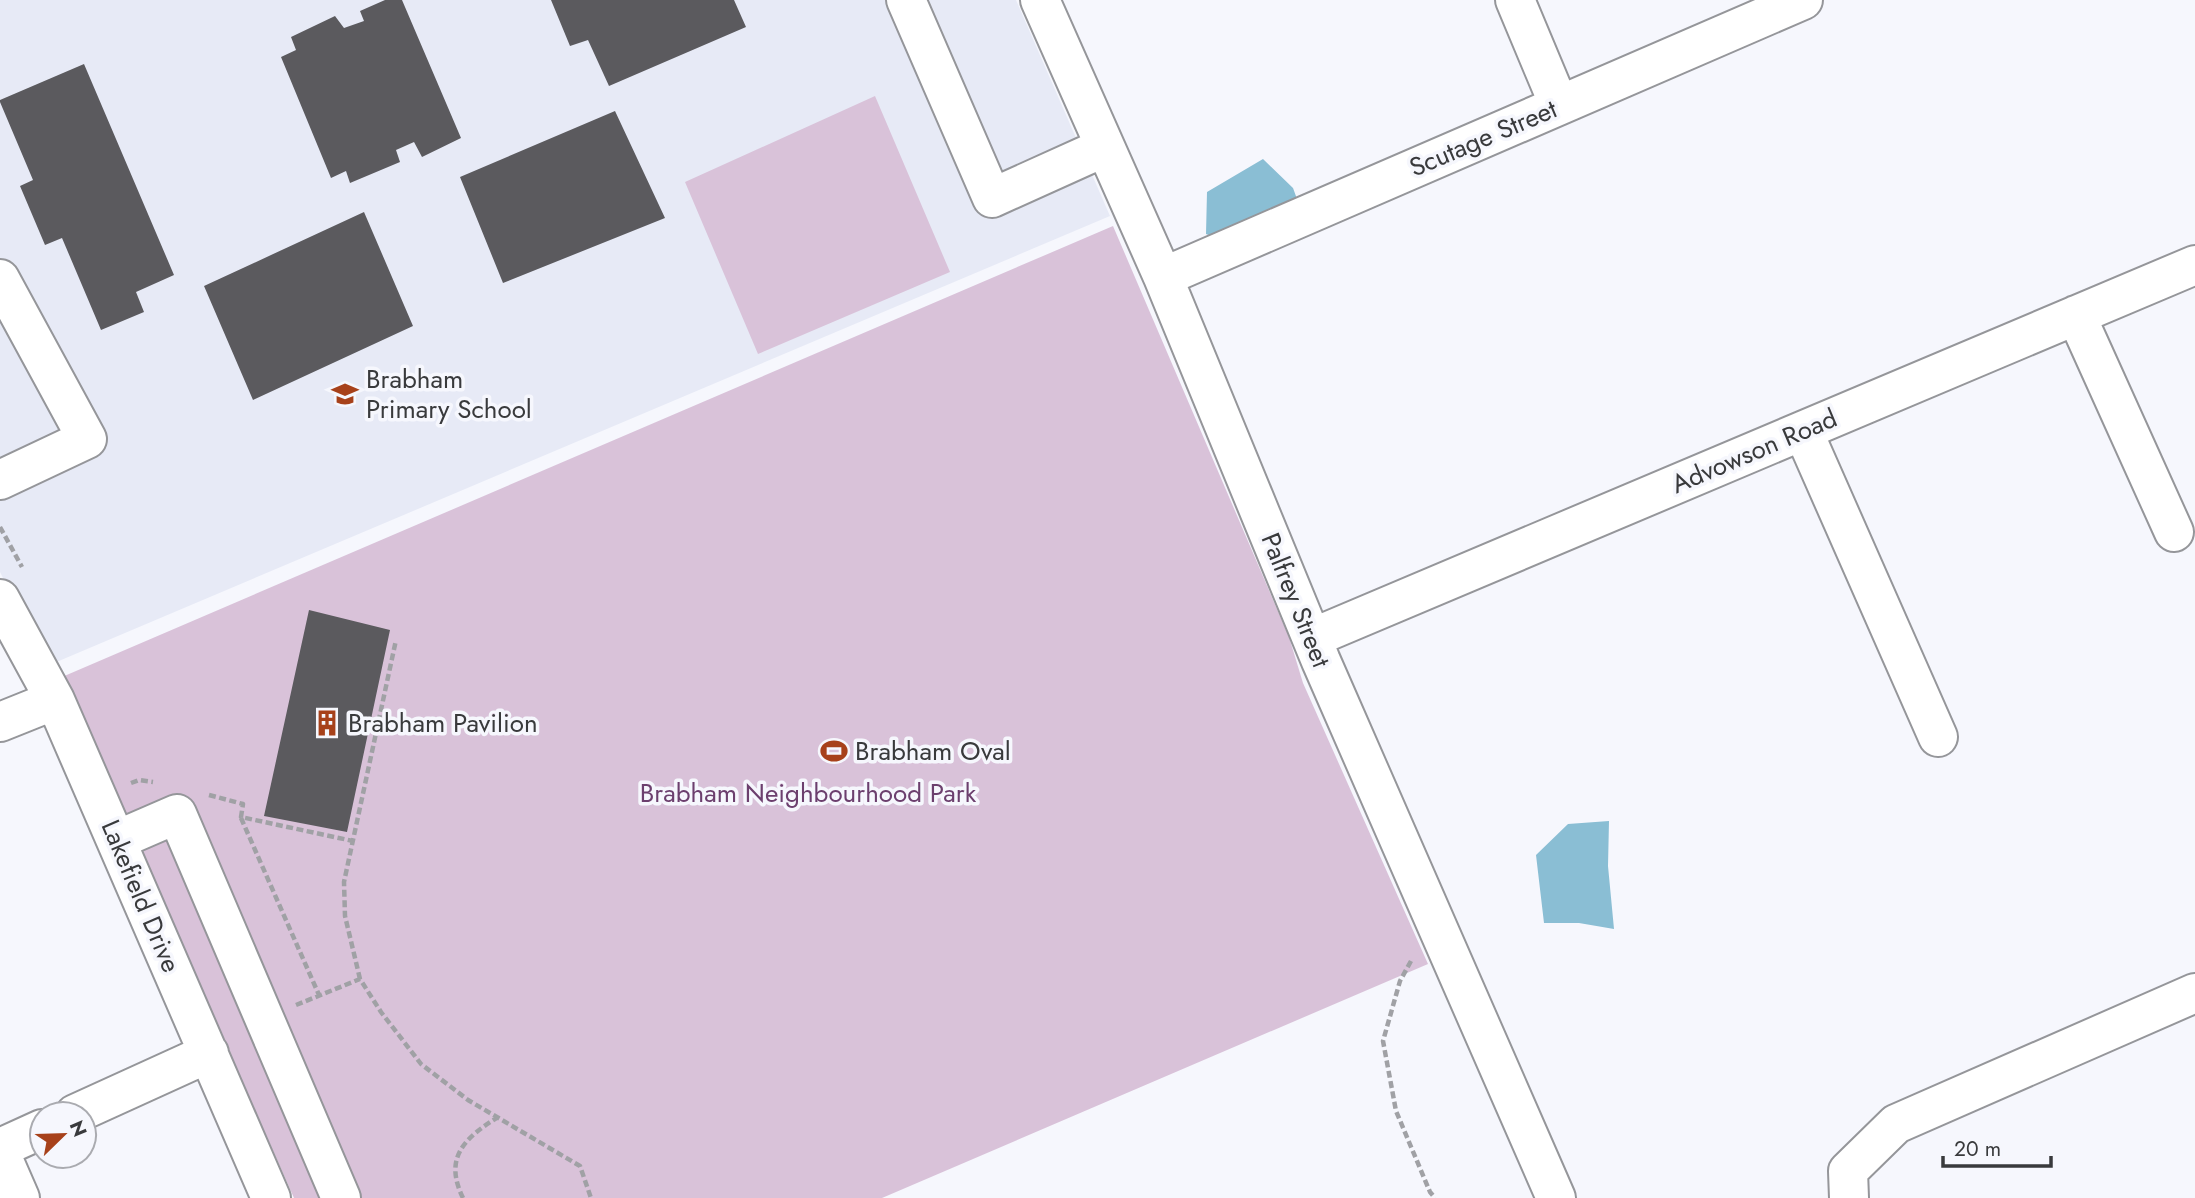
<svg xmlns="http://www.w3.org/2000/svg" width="2195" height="1198" font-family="Jost,sans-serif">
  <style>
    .built { fill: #e7eaf6 }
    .green { fill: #d9c2d9 }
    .water { fill: #8abed4 }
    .building { fill: #5b5a5e }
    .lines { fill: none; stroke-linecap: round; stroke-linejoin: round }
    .minor-casing { stroke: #95969a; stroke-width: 42 }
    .path { stroke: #a0a1a5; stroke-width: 4.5; stroke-dasharray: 7 3.5; stroke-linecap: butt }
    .minor { stroke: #fff; stroke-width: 38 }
    .labels { text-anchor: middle; stroke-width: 7; stroke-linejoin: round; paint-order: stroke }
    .street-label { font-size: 26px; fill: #393a3c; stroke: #f6f7fd }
    .poi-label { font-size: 26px; fill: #393a3c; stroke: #f6f7fd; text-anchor: start }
    .park-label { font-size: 26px; fill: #6c3f6e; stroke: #f6f7fd }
  </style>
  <rect width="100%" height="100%" fill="#f6f7fd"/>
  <path class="built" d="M0,0H1016L1110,216L47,666L0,572Z"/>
  <path class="green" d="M875,96L950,272L758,354L685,182Z
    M1113,226L1289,637L1303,683L1428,964L882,1198H294L62,677Z"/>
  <path class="water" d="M1263,159L1293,188L1305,221L1249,251L1206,234L1207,192Z
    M1609,821L1608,866L1614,929L1579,923H1544L1536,855L1568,824Z"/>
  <path class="building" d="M385,0H402L461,138L422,157L414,142L396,150L400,162L350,183L346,171L331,178L281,57L296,50L291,37L335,16L344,28L364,21L360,11Z
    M551,0H734L746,27L609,86L588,40L570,46Z
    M84,64L174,275L136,292L144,312L101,330L62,238L45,245L20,186L33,180L0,102V100Z
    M615,111L665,218L503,283L460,177Z
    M364,212L413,326L253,400L204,286Z
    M309,610L390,630L347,832L264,816Z"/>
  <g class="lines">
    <g class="minor-casing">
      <path id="minor" d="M906,0L992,198L1105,147
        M1040,0L1163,277L1321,661L1556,1198
        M1515,0L1559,105
        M1163,277L1803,0
        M0,279L87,439L0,480
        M2076,315L2174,532
        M1803,431L1938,737
        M0,599L55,700L271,1198
        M1312,638L2195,265
        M0,722L55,700
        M117,840L177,814L341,1198
        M75,1114L209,1053
        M0,1148L42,1129
        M0,1152L20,1198
        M1849,1198L1848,1171L1896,1124L2195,993"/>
    </g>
    <path class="path" d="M0,527L22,567
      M131,783L139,780L153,782
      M209,795L243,804L241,817L353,841
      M241,818L319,995
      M1411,961L1400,981L1383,1041L1396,1111L1430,1192L1435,1198
      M360,979L345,916L344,882L396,640
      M296,1005L360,979L381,1012L421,1064L468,1100L580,1166L591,1198
      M463,1198C443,1157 465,1138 498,1117"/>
    <use href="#minor" class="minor"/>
  </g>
  <defs>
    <g id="school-bare" transform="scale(2.1)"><path d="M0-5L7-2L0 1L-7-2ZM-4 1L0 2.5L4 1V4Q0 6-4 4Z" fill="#a7411a" stroke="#f6f7fd" stroke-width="2.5" paint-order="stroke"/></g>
    <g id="building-bare" transform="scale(2.1)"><path d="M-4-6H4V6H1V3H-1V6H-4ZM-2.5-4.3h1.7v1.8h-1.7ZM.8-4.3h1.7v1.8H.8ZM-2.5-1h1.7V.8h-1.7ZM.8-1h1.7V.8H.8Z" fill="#a7411a" stroke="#f6f7fd" stroke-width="2.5" paint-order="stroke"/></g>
    <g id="stadium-bare" transform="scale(2.1)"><path d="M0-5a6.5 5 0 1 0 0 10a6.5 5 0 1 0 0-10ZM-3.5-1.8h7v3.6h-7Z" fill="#a7411a" stroke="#f6f7fd" stroke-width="2.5" paint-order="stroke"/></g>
  </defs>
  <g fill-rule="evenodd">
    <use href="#school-bare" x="345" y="394"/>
    <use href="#building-bare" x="327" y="723"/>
    <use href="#stadium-bare" x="834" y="751"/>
  </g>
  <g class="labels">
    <g class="street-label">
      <text transform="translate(1483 138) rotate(-23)" y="9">Scutage Street</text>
      <text transform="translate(1754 451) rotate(-23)" y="9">Advowson Road</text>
      <text transform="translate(1296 600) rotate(68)" y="9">Palfrey Street</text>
      <text transform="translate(141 896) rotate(67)" y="9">Lakefield Drive</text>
    </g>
    <g class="poi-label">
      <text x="366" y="388">Brabham<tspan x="366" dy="30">Primary School</tspan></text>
      <text x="348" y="732">Brabham Pavilion</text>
      <text x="855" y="760">Brabham Oval</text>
    </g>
    <g class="park-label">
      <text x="808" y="802">Brabham Neighbourhood Park</text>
    </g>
  </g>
  <g transform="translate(63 1135) rotate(67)"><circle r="33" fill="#f6f7fd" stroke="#aaabb0" stroke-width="2"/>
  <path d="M0-5L12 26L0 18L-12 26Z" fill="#a7411a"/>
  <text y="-10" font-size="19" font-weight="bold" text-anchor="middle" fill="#393a3c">N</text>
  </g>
  <path d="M1943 1156v10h108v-10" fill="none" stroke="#393a3c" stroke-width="3.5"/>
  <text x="1954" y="1156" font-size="21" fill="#393a3c" stroke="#f6f7fd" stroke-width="5" paint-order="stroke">20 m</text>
</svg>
